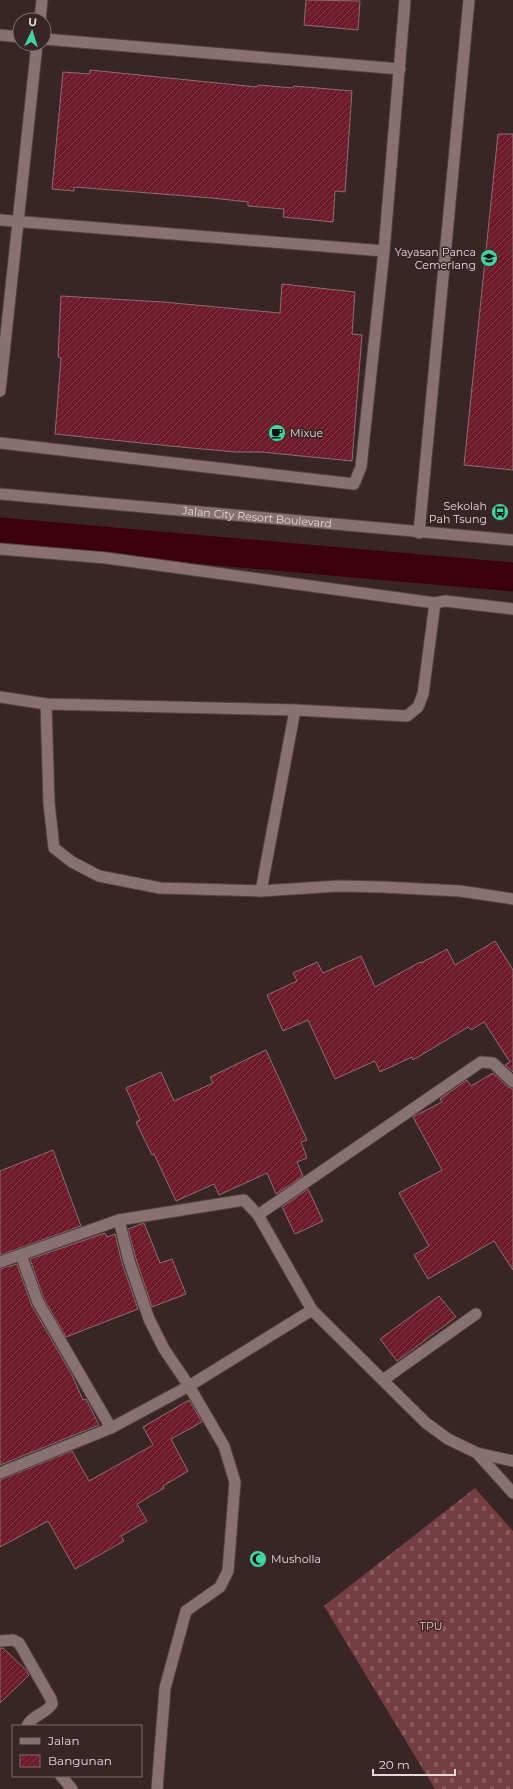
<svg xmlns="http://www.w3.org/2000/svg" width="513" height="1789" viewBox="0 0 513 1789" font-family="Montserrat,sans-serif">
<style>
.cemetery{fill:url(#cemetery-stones)}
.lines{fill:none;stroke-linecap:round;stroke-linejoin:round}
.canal{stroke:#3c000c;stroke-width:29}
.building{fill:url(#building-hatch);stroke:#887071}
.service-casing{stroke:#524243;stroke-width:13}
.minor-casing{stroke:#524243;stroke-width:13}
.service{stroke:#897172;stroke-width:11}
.minor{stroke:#897172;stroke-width:11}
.labels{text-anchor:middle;stroke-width:3;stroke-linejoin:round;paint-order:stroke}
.poi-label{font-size:11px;fill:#e5d7d8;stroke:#392526;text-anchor:end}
.street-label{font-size:11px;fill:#e5d7d8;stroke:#392526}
.park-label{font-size:11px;fill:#f6c2c5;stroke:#392526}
</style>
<defs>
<pattern id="cemetery-stones" width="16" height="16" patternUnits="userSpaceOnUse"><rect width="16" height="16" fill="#753e43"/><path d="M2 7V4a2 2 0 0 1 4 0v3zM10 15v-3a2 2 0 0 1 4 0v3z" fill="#88595d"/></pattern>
<pattern id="building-hatch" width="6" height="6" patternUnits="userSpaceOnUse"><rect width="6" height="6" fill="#6f1a2a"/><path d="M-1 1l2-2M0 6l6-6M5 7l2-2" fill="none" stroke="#833b48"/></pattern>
</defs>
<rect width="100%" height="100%" fill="#392526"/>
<polygon class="cemetery" points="475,1488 513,1531 513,1789 435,1789 324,1606"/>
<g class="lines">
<polyline class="canal" points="0,532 513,577"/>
</g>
<g class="building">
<polygon points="306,0 360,1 358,30 304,25"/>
<polygon points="90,70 257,87 258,85 293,88 294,86 352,91 345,192 335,191 333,222 283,217 284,209 248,206 248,202 212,198 74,187 74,191 52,189 63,72 90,74"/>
<polygon points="498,134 513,134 513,470 464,465"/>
<polygon points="282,284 355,292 352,334 362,335 352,461 261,452 235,452 170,446 55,434 61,358 58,357 61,296 163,302 280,313"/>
<polygon points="495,941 513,970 513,1072 505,1065 510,1062 484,1022 471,1030 468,1027 413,1060 412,1057 380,1072 375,1061 335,1079 308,1020 283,1031 267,995 297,981 293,973 317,962 323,973 361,956 375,987 420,962 421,963 447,949 455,965"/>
<polygon points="266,1050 307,1140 301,1142 307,1158 297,1162 303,1176 276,1194 267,1173 219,1195 214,1184 176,1201 154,1154 152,1155 136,1122 140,1120 126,1088 161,1072 174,1101 213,1083 210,1077"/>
<polygon points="493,1073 508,1087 513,1089 513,1270 494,1241 428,1279 414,1255 429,1246 399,1193 442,1170 413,1117 442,1102 440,1099 467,1080 471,1086"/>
<polygon points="53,1150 81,1226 0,1255 0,1171"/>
<polygon points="308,1189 323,1221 295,1234 282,1207"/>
<polygon points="144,1223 160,1263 172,1259 186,1294 152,1307 136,1259 128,1229"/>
<polygon points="105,1233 107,1237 115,1234 122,1263 138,1309 66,1337 44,1299 30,1259"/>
<polygon points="17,1264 32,1306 72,1375 83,1400 86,1399 99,1425 0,1465 0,1269"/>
<polygon points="439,1296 456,1317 397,1361 380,1339"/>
<polygon points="189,1400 202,1422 171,1439 188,1471 163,1486 164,1488 137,1504 147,1521 121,1536 124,1541 75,1569 48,1521 0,1547 0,1480 72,1451 89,1481 153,1445 143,1427"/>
<polygon points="0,1648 3,1648 26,1670 29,1675 0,1703"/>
</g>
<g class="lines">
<g class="service-casing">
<g id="service">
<polyline points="40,20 42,0"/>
<polyline points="0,35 20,37"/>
<polyline points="44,39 400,69"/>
<polyline points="0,220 384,251"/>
<polyline points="0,391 37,44"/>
<polyline points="0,443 354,484 361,467 384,251 405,0"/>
<polyline points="0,549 106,558 435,603 445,601 513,609"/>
<polyline points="0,697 46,704 295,710 407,716 418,707 423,694 435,603"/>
<polyline points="46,704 49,803 54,848 72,862 99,876 160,888 261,891 338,886 383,887 460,891 513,899"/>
<polyline points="261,891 295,710"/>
</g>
</g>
<g class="minor-casing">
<g id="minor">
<path id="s1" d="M0,494L513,540"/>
<polyline points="419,533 469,0"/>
<polyline points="258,1215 481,1062 493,1063 513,1082"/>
<polyline points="119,1220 129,1261 149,1319 164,1349 189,1386 224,1446 235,1482 228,1571 220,1587 186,1611 165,1688 157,1789"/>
<polyline points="21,1255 38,1302 111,1428"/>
<polyline points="0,1262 119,1220 244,1200 258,1215 312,1310 426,1423 448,1439 477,1453 513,1493"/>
<polyline points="383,1380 476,1314"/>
<polyline points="477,1453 513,1461"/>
<polyline points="0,1473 111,1428 189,1386 312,1310"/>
<path d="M0,1641L13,1640L19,1643L51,1699L52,1704C46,1714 32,1715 27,1726"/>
<polyline points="61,1776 72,1789"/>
</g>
</g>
<use href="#service" class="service"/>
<use href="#minor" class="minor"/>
</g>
<defs>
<g id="school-disc" transform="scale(0.9)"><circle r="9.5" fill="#42d4a0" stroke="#392526"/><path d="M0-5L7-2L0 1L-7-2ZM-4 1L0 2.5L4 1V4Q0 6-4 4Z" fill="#111"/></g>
<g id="cafe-disc" transform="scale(0.9)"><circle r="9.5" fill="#42d4a0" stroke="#392526"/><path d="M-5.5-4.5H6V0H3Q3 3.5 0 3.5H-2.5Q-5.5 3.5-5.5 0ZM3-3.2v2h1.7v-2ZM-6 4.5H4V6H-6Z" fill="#111"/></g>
<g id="bus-disc" transform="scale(0.9)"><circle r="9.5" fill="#42d4a0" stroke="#392526"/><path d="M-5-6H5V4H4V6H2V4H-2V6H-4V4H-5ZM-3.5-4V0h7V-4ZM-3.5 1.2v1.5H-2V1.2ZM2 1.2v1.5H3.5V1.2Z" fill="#111"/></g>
<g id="mosque-disc" transform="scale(0.9)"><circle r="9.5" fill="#42d4a0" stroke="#392526"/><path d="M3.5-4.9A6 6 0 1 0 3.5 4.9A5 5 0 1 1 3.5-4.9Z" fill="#111"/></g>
</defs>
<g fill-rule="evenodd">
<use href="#school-disc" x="489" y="258"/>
<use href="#cafe-disc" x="277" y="433"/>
<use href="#bus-disc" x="500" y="512"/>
<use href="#mosque-disc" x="258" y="1559"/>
</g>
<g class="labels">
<g class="poi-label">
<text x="476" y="256">Yayasan Panca<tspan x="476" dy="13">Cemerlang</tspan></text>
<text x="290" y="437" text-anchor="start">Mixue</text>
<text x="487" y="510">Sekolah<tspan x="487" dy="13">Pah Tsung</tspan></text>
<text x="271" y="1563" text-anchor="start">Musholla</text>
</g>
<g class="street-label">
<text dy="4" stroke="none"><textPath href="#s1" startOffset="258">Jalan City Resort Boulevard</textPath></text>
</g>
<g class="park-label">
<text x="431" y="1630">TPU</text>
</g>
</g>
<rect x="12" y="1725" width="130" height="52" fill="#392526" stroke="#7e6c6d"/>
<rect x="20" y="1738" width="20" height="6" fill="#897172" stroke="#7e6c6d"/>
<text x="48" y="1745" font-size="12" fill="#e5d7d8">Jalan</text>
<rect x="20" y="1755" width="20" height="12" fill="url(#building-hatch)" stroke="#7e6c6d"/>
<text x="48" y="1765" font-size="12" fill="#e5d7d8">Bangunan</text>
<g transform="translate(32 32) rotate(4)"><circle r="19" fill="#392526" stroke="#7e6c6d"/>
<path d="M0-3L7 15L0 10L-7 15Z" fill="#42d4a0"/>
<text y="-6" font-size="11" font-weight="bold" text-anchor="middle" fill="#e5d7d8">U</text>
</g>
<path d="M373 1769v6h82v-6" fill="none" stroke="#e5d7d8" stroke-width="2"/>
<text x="379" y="1769" font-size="12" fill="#e5d7d8" stroke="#392526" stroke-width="3" paint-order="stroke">20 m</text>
</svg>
